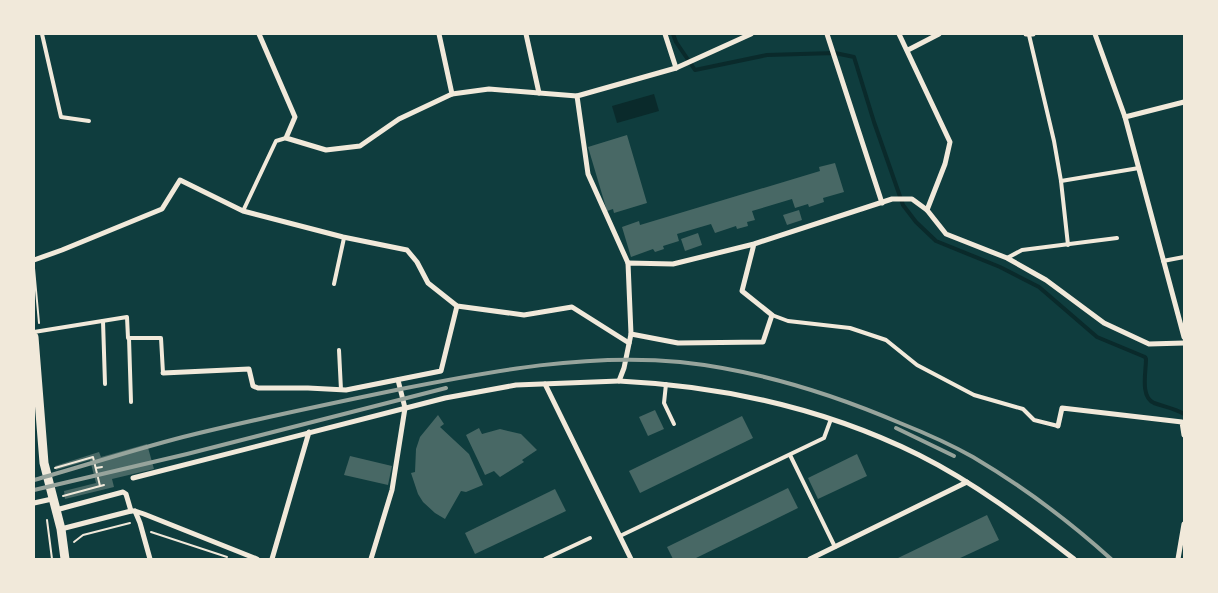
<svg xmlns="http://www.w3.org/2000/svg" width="1218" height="593" viewBox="0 0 1218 593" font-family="Mulish,sans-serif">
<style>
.water{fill:#0a2a2b}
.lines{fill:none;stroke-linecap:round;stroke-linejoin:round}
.stream{stroke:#0a2a2b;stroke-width:4}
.building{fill:#486865}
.path{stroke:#f1e9da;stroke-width:2}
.service{stroke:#f1e9da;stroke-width:4}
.minor{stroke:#f1e9da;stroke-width:5}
.tertiary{stroke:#f1e9da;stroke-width:9}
.rail{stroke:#97a49c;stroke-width:4}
</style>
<rect width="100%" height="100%" fill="#0f3d3e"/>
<polygon class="water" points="654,94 659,111 617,123 612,106"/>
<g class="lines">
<path class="stream" d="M673,34L676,42L695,70L767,55L835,53L854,57L874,122L903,205L916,222L936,241L1000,267L1039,287L1097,337L1145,357L1146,359C1146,372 1140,397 1154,403C1165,407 1174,408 1184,414"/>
</g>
<g class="building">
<polygon points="627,135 647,203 614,213 613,209 607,211 588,147"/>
<polygon points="835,163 844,192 823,198 824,202 809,207 808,204 795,208 792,199 752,211 755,220 747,222 748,226 737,229 736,226 715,233 711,224 677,234 679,241 663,246 664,249 655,252 653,249 631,257 622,227 639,221 640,225 820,171 819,167"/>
<polygon points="799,210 802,220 787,225 783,215"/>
<polygon points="698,233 702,245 685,251 681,239"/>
<polygon points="655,410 664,429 648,436 639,417"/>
<polygon points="438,415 444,424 440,427 469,454 483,485 466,492 461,491 445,519 435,513 423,502 418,494 411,473 415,472 416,449 420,437"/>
<polygon points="742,416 753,438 640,493 629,471"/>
<polygon points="479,428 482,434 500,429 521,434 537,450 522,460 524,462 500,477 494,471 485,475 466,435"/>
<polygon points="147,444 154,469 112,479 114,487 65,499 64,491 96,483 90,460 56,470 55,466 99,452 101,457"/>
<polygon points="857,454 867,476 818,499 808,478"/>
<polygon points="350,456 392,466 388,485 344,475"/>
<polygon points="788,488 798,508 694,559 673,559 667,547"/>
<polygon points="555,489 566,511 475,554 465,533"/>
<polygon points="987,515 999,540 958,559 896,559"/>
</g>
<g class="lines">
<g class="path">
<polyline points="34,268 39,323"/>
<polyline points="55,468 93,457 100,486"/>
<polyline points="96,468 102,467"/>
<polyline points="63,496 104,485"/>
<polyline points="47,520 52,559"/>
<polyline points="151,532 227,557"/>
<polyline points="74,542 83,535 130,523"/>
</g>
<g class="service">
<polyline points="42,34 61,117 89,121"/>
<polyline points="1029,35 1054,141 1061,181 1068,245"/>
<polyline points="1061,181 1139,168"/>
<polyline points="243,211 276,141 286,138"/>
<polyline points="1007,258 1022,250 1117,238"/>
<polyline points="1163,261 1184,257"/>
<polyline points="334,284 344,238"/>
<polyline points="772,315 788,321 850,328 886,340 917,365 974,395 1023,409 1034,420 1058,426"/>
<polyline points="103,321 105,384"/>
<polyline points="34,332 127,317 128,338 161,338 163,373"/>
<polyline points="129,338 131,402"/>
<polyline points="339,350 341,390"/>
<polyline points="666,384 664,403 674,424"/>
<polyline points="790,455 835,547"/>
<polyline points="620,536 824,438 831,419"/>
<polyline points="545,559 590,538"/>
</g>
<g class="minor">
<polyline points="259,34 295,117 286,138 326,150 360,146 399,119 452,94 489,89 577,96"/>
<polyline points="439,34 452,94"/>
<polyline points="526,34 539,93"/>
<polyline points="665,34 676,68"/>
<polyline points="827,34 882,203"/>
<polyline points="899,34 950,142 945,164 927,210 946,234 1007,258 1046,280 1104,323 1149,344 1184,343"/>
<polyline points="1026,34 1033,34"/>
<polyline points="1095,34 1125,117 1184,337"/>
<polyline points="908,50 939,34"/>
<polyline points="1125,117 1184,102"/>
<polyline points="754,244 742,291 772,315 763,342 678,343 631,334 628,263 673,264 754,244 892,199 912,199 927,210"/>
<polyline points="34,260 62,250 162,209 180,180 243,211 343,237 407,250 417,262 428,283 457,306 524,315 572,307 629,343"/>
<polyline points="628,263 588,174 577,96 676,68 751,34"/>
<path d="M631,334L624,368L619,381C722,386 826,409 919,455C975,483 1025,521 1074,559"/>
<polyline points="163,373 249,369 253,386 258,388 308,388 346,390 441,371 457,306"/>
<polyline points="545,384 631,559"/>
<polyline points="1058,426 1062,408 1182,422 1184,435"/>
<polyline points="133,478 445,398 516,385 619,381"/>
<polyline points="34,503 52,499"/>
<polyline points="56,510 123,492 126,494 131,511 61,529"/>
<polyline points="131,511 135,511 144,514 257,559"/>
<polyline points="135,511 140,523 150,559"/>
<polyline points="272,559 309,432"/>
<polyline points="371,559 392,490 405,408 398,380"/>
<polyline points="810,559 967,482"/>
<polyline points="1178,559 1184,524"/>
</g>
<polyline class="tertiary" points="34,337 44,463 61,529 65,559"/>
<g class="rail">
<polyline points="896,428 954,456"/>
<path d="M34,480C83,466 133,450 183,437C255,419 328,404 401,389C492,371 587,353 680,362C756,370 830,393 900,423C925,433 950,444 973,457C1022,486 1069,521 1111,559"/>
<polyline points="34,490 187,454 446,388"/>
</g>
</g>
<rect width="1218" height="593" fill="none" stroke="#f1e9da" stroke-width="70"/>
</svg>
